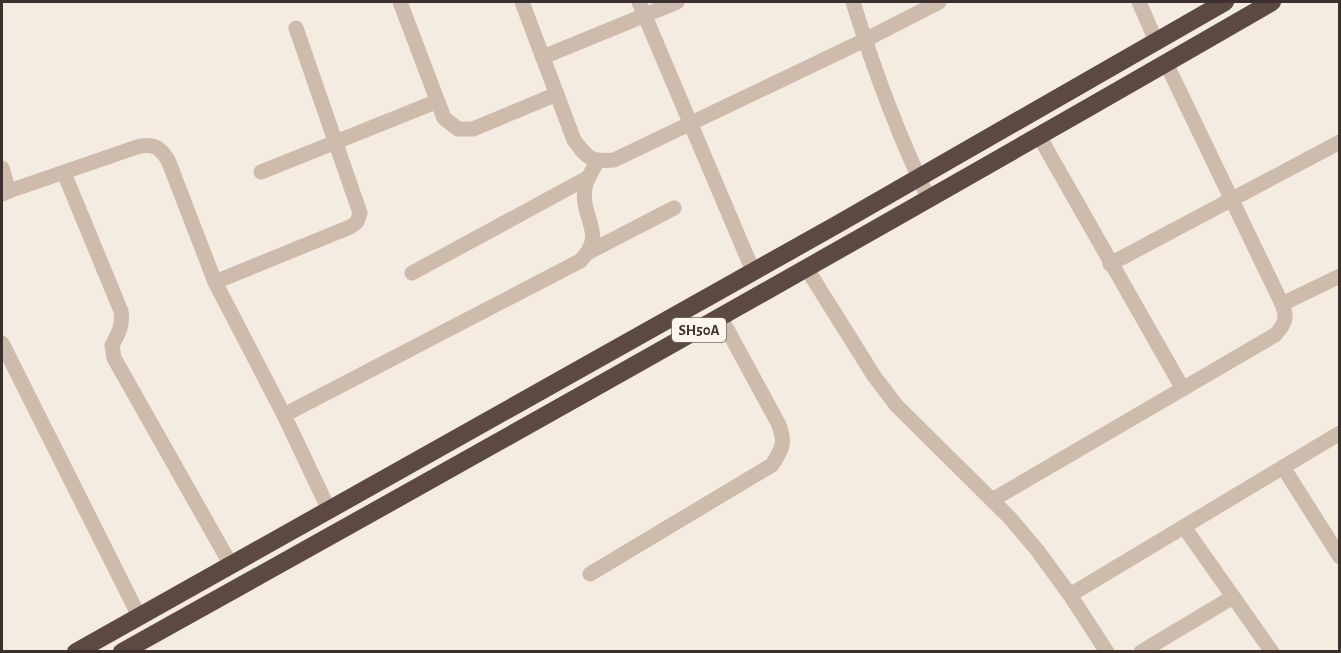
<svg xmlns="http://www.w3.org/2000/svg" width="1341" height="653" viewBox="0 0 1341 653" font-family="'Alegreya Sans',sans-serif">
<style>
.lines{fill:none;stroke-linecap:round;stroke-linejoin:round}
.street{stroke:#cdbbac;stroke-width:15}
.highway{stroke:#5c4a42;stroke-width:18}
.labels{text-anchor:middle;stroke-width:6;stroke-linejoin:round;paint-order:stroke}
.shield{fill:#fbf5ee;stroke:#756b66;stroke-width:1.5}
.shield-label{font-size:15px;font-weight:bold;fill:#3b302b}
</style>
<rect width="100%" height="100%" fill="#f4ebe1"/>
<g class="lines">
<g class="street">
<polyline points="400,2 444,118 458,129 473,129 557,94"/>
<path d="M522,2L574,140C588,159 591,162 614,160L865,40L939,2"/>
<polyline points="639,2 753,271"/>
<path d="M853,2C873,67 899,137 929,199"/>
<polyline points="1139,2 1156,41"/>
<polyline points="543,57 677,2"/>
<polyline points="1039,136 1183,389"/>
<polyline points="2,168 9,191 2,194"/>
<polyline points="261,172 438,101"/>
<path d="M64,173L121,311C123,325 119,333 112,345L114,358L231,565"/>
<path d="M9,191L137,147C152,143 159,146 168,160L215,282L284,415L329,510"/>
<polyline points="589,252 674,208"/>
<polyline points="1110,264 1340,142"/>
<polyline points="807,269 874,376 896,405 1010,518 1037,550 1070,595 1107,652"/>
<polyline points="412,273 589,177"/>
<polyline points="215,282 350,227 357,222 360,213 296,28"/>
<polyline points="1282,304 1340,276"/>
<polyline points="2,343 139,616"/>
<path d="M284,415L580,261C608,234 580,219 585,188C586,179 593,170 597,162"/>
<polyline points="1283,467 1340,557"/>
<path d="M992,500L1275,335C1285,324 1288,318 1282,304L1166,63"/>
<polyline points="1184,527 1272,652"/>
<path d="M590,574L772,465C783,448 786,442 778,423L721,318"/>
<polyline points="1070,595 1340,433"/>
<polyline points="1141,652 1233,597"/>
</g>
<g class="highway">
<polyline points="76,652 838,224 1225,2"/>
<path d="M122,652C507,438 891,222 1272,2"/>
</g>
</g>
<g class="labels">
<rect class="shield" x="672" y="318" width="54" height="24" rx="4.5"/>
<g class="shield-label">
<text x="699" y="335">SH50A</text>
</g>
</g>
<rect width="1341" height="653" fill="none" stroke="#3b302b" stroke-width="6"/>
</svg>
